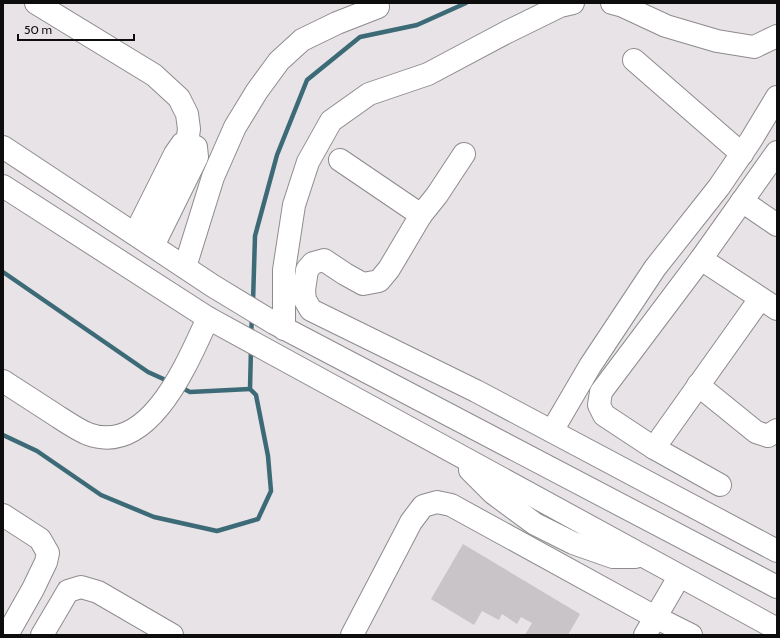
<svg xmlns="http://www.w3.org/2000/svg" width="780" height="638" viewBox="0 0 780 638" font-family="Cabin,sans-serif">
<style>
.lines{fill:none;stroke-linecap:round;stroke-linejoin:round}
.stream{stroke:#3c6a77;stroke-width:4.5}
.building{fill:#c8c4c8}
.minor-casing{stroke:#8e8b8e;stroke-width:24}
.minor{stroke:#fff;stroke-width:22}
</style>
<rect width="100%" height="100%" fill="#e7e3e7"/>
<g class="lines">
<g class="stream">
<polyline points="3,272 148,372 170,382"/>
<polyline points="253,302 255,236 277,155 307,80 360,37 417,25 466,3"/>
<polyline points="251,334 252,318"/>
<polyline points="180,387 190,392 250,389"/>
<polyline points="3,435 37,451 101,495 154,517 217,531 258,519 271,491 268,456 256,395 250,389 251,348"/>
</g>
</g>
<polygon class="building" points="463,544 580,614 568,635 525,635 532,623 521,617 517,624 502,614 499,620 482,611 474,625 431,599"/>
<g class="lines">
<g class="minor-casing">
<g id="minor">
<polyline points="36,3 154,75 179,98 187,114 189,129 187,143"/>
<polyline points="612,3 623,6 666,26 717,41 754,47 777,36"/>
<polyline points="634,60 742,154"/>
<polyline points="3,147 213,286 274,323 777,587"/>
<polyline points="464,154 437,195 421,215 389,269 379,281 363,284 345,274 324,260 313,263 307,270 304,290 305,300 311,310 476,391 777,551"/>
<polyline points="340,160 421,215"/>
<polyline points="3,186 208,318 777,629"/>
<polyline points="742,201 777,225"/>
<polyline points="135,234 175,154 182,144 189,143 196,147 197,157 153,246"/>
<polyline points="701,259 777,309"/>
<polyline points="185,267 213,177 235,127 257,91 279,61 302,40 337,23 378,7"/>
<polyline points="284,329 284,270 294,205 308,162 331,121 369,94 428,74 507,32 560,6 573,3"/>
<path d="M3,381C20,392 37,403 54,414C65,421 76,429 88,434C150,457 188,361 208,318"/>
<polyline points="698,385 756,432 768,436 777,430"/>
<polyline points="552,431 590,366 655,268 719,187 751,140 777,97"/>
<polyline points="654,448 760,299"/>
<polyline points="470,470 493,493 535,524 573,543 613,557 635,557"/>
<polyline points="720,485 654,448 604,415 599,405 601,392 701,259 777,152"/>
<polyline points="3,515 40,539 48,553 46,562 33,589 7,635"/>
<polyline points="42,635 68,591 81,587 98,592 172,635"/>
<polyline points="352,635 411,522 423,506 437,502 451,505 655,617 691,635"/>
<polyline points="645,635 679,577"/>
</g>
</g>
<use href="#minor" class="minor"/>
</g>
<rect width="780" height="638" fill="none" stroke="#0e0d0e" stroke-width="8"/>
<path d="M18 34v6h116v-6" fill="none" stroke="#0e0d0e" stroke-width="2"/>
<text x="24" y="34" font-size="12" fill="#0e0d0e" stroke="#e7e3e7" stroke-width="3" paint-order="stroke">50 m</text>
</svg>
